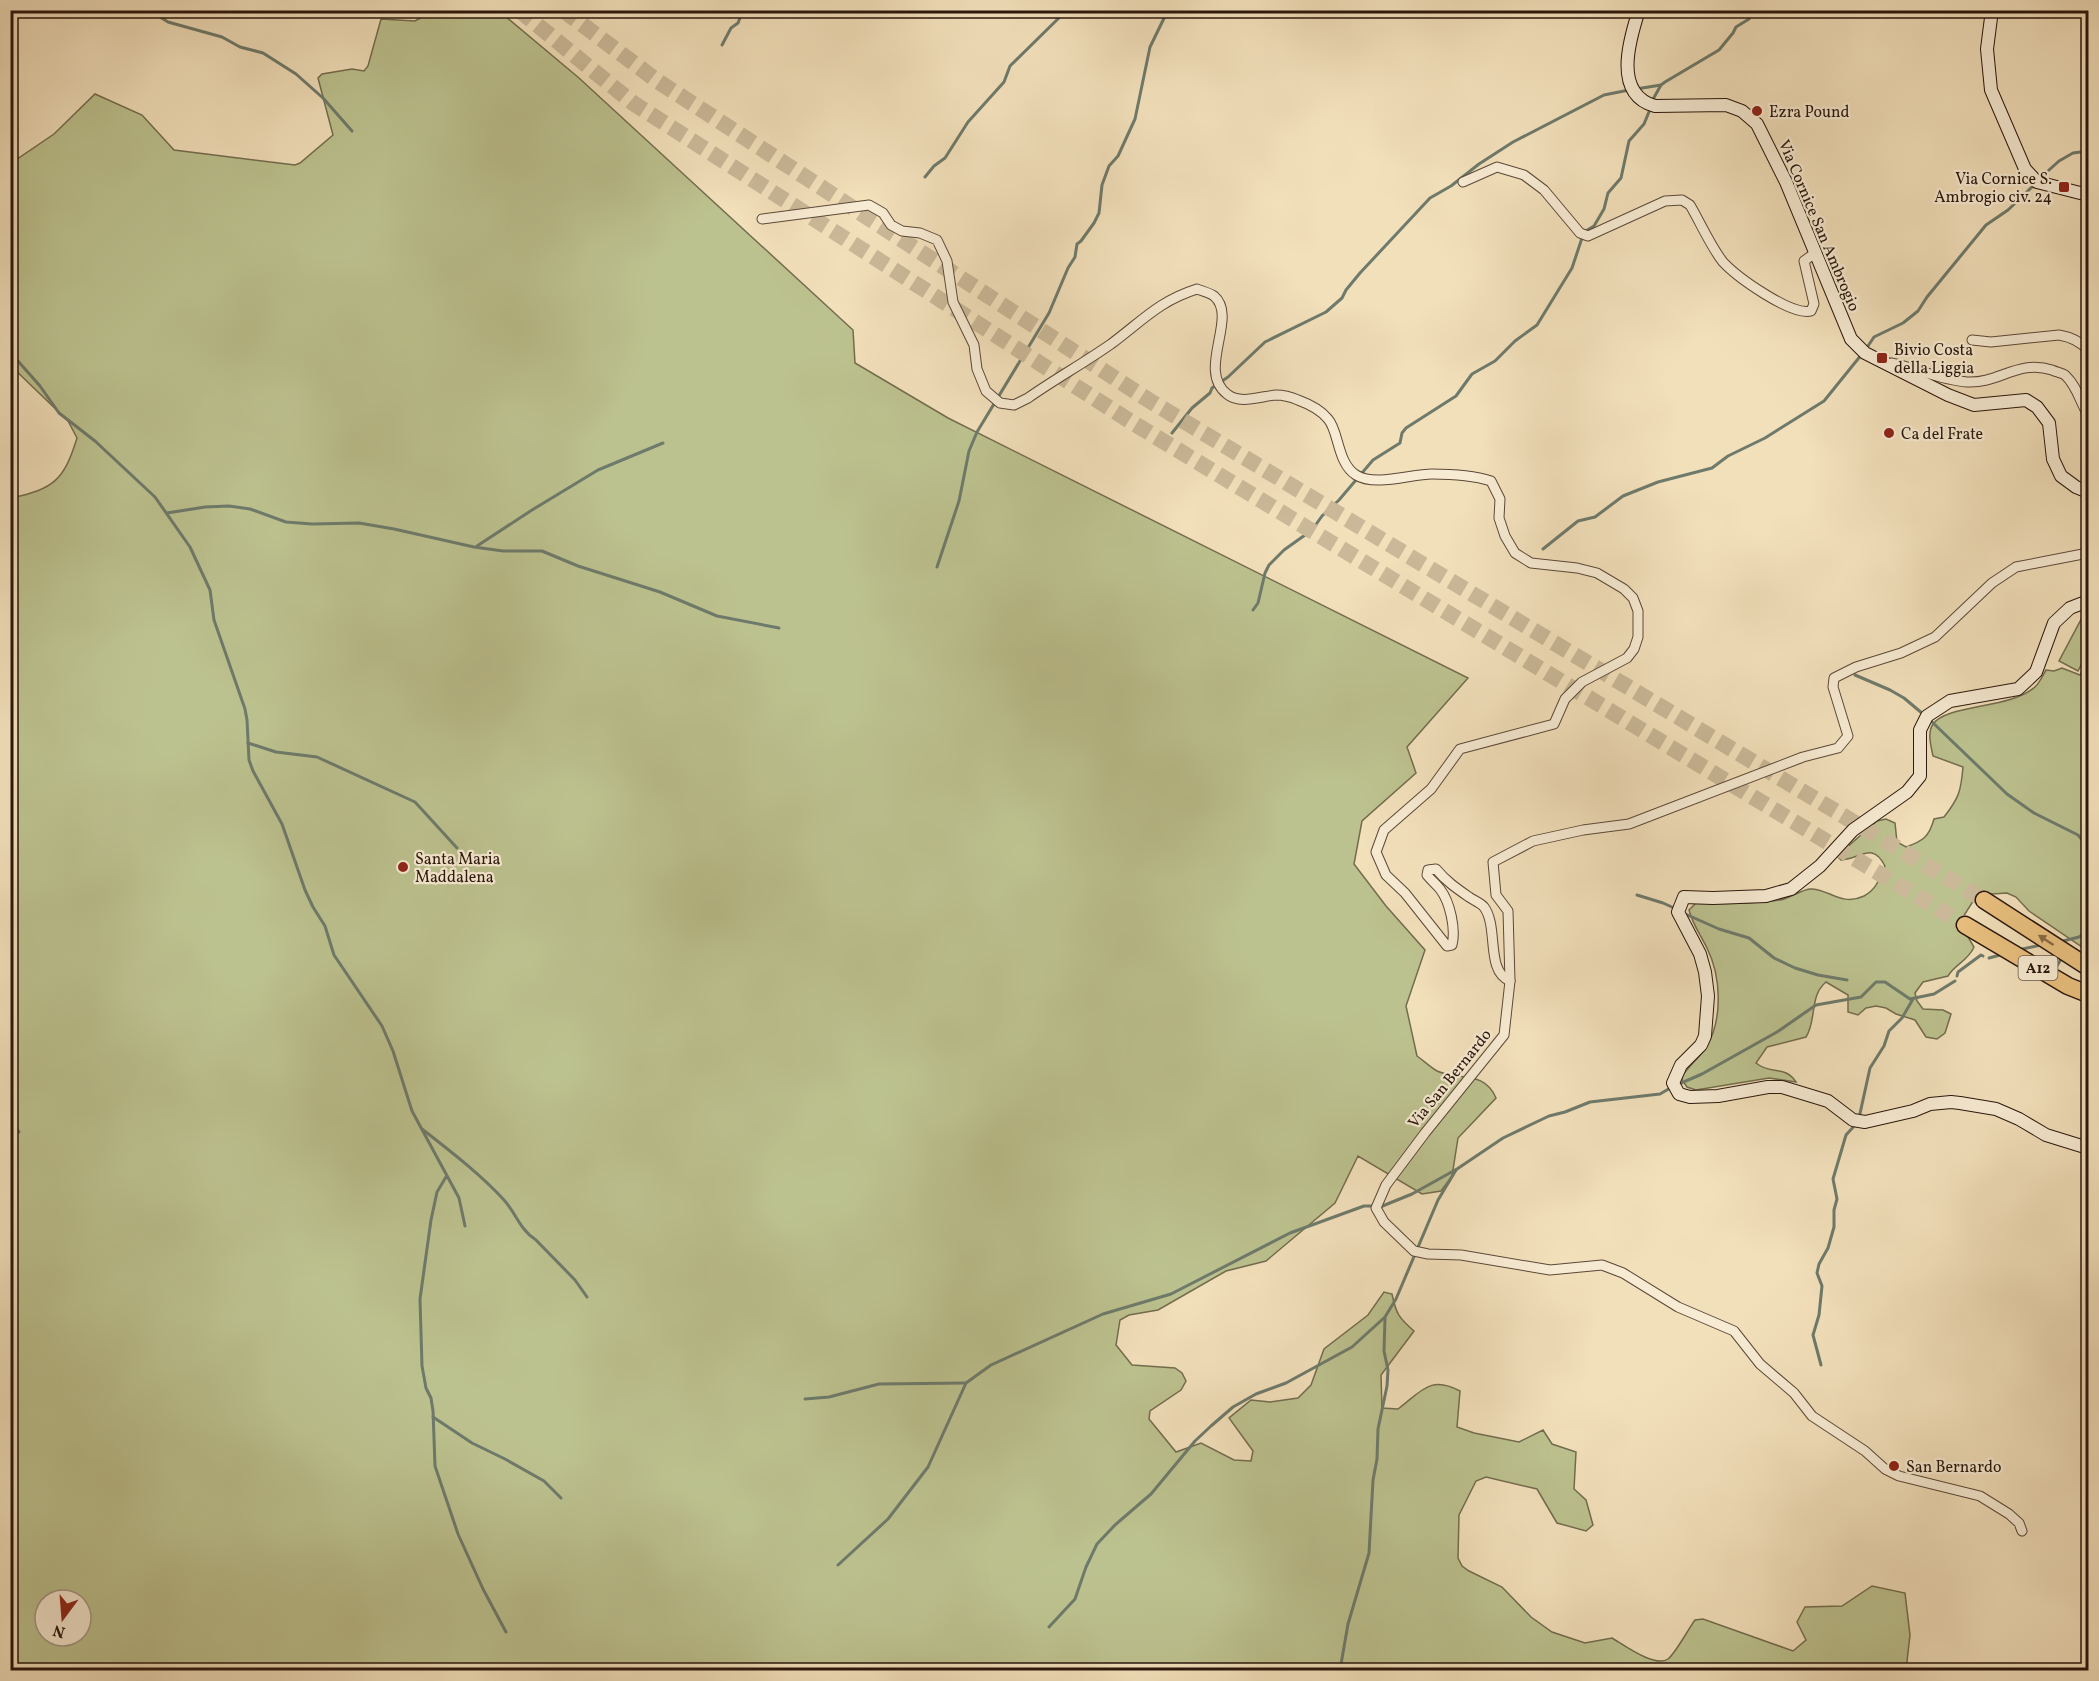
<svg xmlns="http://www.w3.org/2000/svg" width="2099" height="1681" viewBox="0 0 2099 1681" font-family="Vollkorn,serif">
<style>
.green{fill:#bcc28f;stroke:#736c4e;stroke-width:1.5;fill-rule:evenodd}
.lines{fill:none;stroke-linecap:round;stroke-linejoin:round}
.stream{stroke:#6e7a6b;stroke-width:3}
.highway-tunnel{stroke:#cab898;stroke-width:16;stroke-dasharray:16 8;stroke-linecap:butt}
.street-casing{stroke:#5c4838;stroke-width:11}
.secondary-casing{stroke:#2a160c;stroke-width:14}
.highway-casing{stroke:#2a160c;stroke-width:19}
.street{stroke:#f7ebd3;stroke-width:9}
.secondary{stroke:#f7ebd3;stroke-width:12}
.highway{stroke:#e9c07e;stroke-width:16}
.oneway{fill:#8a6b45}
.poi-dot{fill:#8f2418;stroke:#f7ebd3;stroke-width:2}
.labels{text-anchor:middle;stroke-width:4.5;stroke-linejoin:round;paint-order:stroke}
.shield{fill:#f7ebd3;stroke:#685648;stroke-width:1.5}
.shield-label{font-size:15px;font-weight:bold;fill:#2a160c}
.poi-label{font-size:16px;fill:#2a160c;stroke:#f7ebd3;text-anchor:start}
.street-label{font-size:16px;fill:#2a160c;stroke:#f7ebd3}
</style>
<rect width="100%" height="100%" fill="#f2e0bb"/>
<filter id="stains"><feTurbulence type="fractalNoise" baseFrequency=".00333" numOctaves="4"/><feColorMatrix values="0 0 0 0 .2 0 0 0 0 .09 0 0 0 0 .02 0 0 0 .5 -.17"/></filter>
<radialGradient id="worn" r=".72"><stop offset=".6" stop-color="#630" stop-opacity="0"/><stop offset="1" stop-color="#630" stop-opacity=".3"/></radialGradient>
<g class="green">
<path d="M433,11H499L579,78L853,330L855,363L948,418L1468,678L1407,747L1416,773L1362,821L1354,864L1386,906L1425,950L1406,1006L1417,1056C1424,1061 1430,1067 1437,1071C1459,1081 1484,1070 1496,1098L1458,1138L1452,1176L1441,1191L1422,1194L1358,1156L1335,1203L1266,1261L1226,1271L1158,1310L1129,1315L1120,1320L1116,1345L1132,1365L1175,1368L1182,1373L1186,1381L1181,1390L1150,1411L1149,1419L1176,1452L1201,1443L1234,1460L1251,1461L1253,1451L1229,1418L1251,1400L1270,1402L1298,1398L1311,1385L1324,1349L1368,1315L1384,1292L1392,1294C1396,1314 1399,1318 1414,1331L1381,1375L1382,1408L1398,1409C1422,1391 1430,1375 1460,1391L1457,1427L1474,1433L1519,1442L1543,1430L1552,1444L1576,1452L1574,1489L1586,1500L1593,1525L1586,1531L1557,1523L1537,1489L1486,1477L1476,1481L1459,1515L1458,1558L1462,1566L1469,1571L1502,1587L1531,1617L1552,1632L1585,1643L1612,1638C1624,1645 1655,1668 1668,1659C1675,1654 1689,1628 1695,1620L1703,1619L1793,1651L1806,1640L1797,1622L1805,1607L1842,1606L1872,1586L1905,1593L1910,1635L1906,1670H11V498C54,489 64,480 77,438L68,421L11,366L10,164L54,134L95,94L142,115L174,150L295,165L300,163L333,135L318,78L322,74L352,69L364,71L368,66L381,19L415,21ZM45,1600H81V1636H45Z"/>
<polygon points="2084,614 2088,617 2088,652 2078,671 2059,661"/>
<path d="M2088,661V951L2029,911L2016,897L2007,893L1977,895L1963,917L1962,927L1974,947C1968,961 1955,964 1948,976L1923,982L1915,993L1917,1001L1923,1009L1943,1010L1951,1014L1945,1033L1937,1039L1926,1037L1915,1020L1896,1014L1886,1008L1876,1006L1866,1008L1858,1015L1848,1012V995L1826,982C1809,996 1817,1020 1806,1037L1767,1047L1756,1063C1770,1075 1785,1065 1796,1082L1769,1078L1696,1090L1687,1087L1682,1080L1683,1075C1690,1065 1700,1057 1707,1046C1723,1018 1721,976 1707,948C1700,934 1693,925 1689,910L1696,903C1724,904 1752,904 1780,900C1790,898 1801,890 1810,889C1828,888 1841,907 1864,896C1877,889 1879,879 1885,866C1872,841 1861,859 1841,860L1837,856L1877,821L1886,819L1895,823L1897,842L1906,847C1923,841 1929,837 1934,819L1944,817C1959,798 1961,791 1963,767L1933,756C1931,746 1927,733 1933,724C1947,704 2013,709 2036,686C2040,682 2043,675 2046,670L2054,671L2062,668L2080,675Z"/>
</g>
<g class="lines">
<g class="stream">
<polyline points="149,10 168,22 222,37 240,47 263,53 296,74 323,98 352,131"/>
<polyline points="10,23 23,10"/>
<polyline points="722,45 731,28 738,23 743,10"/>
<polyline points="1636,89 1661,85"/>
<polyline points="1652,101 1661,85 1665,82 1719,50 1733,33 1736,27 1749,19 1753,10"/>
<polyline points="925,177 934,166 945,158 968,122 1004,82 1010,66 1067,10"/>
<polyline points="2039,179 2059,161 2073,153 2088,151"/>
<polyline points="1866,349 1874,337 1903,323 1918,311 1927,297 1986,225 2008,210 2035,184"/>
<polyline points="10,352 40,386 59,413 95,441 155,497 190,547 210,590 214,620 245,709 247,720 249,760 253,771 282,824 305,890 313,907 325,926 334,955 382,1026 393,1051 412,1111 459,1198 465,1226"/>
<polyline points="1172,433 1192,408 1210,393 1212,388 1228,377 1265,342 1326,312 1342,298 1346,290 1360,273 1430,198 1451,186 1479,164 1513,142 1604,95 1629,90"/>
<polyline points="167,513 205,507 229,506 250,509 286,522 312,524 359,523 394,529 474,547 503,551 542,551 578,566 660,592 717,616 779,628"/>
<polyline points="477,546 532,510 598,470 663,443"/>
<polyline points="1543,549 1578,521 1595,517 1623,496 1658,482 1712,468 1728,456 1765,438 1824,401 1862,354"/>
<polyline points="937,567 959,501 969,451 977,432 1049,313 1068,268 1075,257 1077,244 1081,241 1094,223 1099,213 1102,185 1109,166 1118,156 1135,119 1150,47 1168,10"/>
<polyline points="1253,610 1258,603 1265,573 1269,565 1284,550 1312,530 1322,516 1339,500 1373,460 1400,443 1402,433 1406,428 1456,396 1472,374 1495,361 1515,341 1537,325 1572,268 1584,232 1594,226 1604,209 1608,193 1621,178 1629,141 1644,124 1651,107"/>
<polyline points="1855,675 1890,690 1904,698 1923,714"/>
<polyline points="1930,720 2007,794 2034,813 2078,835 2088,847"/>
<polyline points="248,743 276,752 317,757 415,802 457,848"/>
<polyline points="1637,895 1663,903 1674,908"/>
<polyline points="1683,913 1719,929 1749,938 1774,958 1795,968 1818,975 1847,980"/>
<polyline points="2059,942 2079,937 2088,931"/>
<polyline points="2018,950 2041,945"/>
<polyline points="1989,958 2004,954"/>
<polyline points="2055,969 2063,956"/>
<polyline points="1957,976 1958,972 1981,955 1983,956"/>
<polyline points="1679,1084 1702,1074 1777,1032 1816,1005 1861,997 1876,982 1885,982 1910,999 1934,994 1955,981"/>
<polyline points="1859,1118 1870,1068 1884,1046 1889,1031 1902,1018 1913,999"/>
<polyline points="10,1120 19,1132"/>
<path d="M422,1129C450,1151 479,1173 504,1200C516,1213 520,1230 536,1240L575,1280L587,1297"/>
<polyline points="446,1177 437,1192 431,1220 420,1299 422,1366 426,1388 431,1398 433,1411 435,1466 458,1534 483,1589 506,1632"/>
<polyline points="1380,1207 1412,1194 1457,1169 1503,1138 1549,1116 1565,1112 1590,1102 1660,1094 1672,1087"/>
<polyline points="1821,1365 1813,1335 1819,1315 1822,1286 1817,1273 1819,1264 1828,1248 1834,1227 1834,1210 1837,1199 1833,1179 1846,1135 1856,1124"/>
<polyline points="805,1399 829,1397 879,1384 966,1383"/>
<polyline points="433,1417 472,1443 505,1459 544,1481 561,1498"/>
<polyline points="838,1565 888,1519 928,1467 966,1383 991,1365 1103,1314 1171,1294 1290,1233 1364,1206 1374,1206"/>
<polyline points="1049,1627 1075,1599 1086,1567 1097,1544 1115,1525 1151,1494 1195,1441 1211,1426 1233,1407 1256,1394 1286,1383 1352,1347 1385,1317 1396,1299 1438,1200 1456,1170"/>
<polyline points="1340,1670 1348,1624 1369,1553 1373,1480 1377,1459 1378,1429 1387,1386 1388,1370 1384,1351 1385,1318"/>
</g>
<g class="highway-tunnel">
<polyline points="519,10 633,103 1133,423 1965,925"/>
<polyline points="563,10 656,80 1150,401 1984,900"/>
</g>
<g class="street-casing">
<g id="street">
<path d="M1463,182L1497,167L1524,175L1544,190L1580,233L1588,236L1665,201L1682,200L1690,205C1700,222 1711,247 1723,262C1737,277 1791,316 1811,311L1814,304L1804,261L1815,253"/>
<path d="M762,219L869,205L883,213L891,225L902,231L920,233L937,240L947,261L953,302L974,345L977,369L986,391L1000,403L1014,405L1028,398C1055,379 1084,363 1111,344C1142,321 1159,301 1197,289C1202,291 1210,293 1214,296C1239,317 1196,370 1227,394C1240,405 1261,396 1276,395C1283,395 1291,397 1298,400C1309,404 1320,409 1328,419C1339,431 1337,463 1356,475C1375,487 1411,474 1432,474C1452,474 1472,475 1491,481L1500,499L1499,518L1505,536L1515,553L1531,563L1577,568L1597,573L1624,589L1633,598L1638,611V637L1634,649L1627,658L1582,682L1565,699L1554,724L1460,749L1431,789L1384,830L1376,852L1386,875L1405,893L1447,946L1452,945C1456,929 1450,902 1440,889C1436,884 1431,880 1427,875L1428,870L1436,869C1446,881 1456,888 1469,897C1473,900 1481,903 1484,907C1499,927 1485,971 1510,981"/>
<path d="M1972,340L1991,342L2059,335C2071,337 2080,341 2088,350"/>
<path d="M1891,363C1917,368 1940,380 1967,382C1999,384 2018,359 2052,370C2056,372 2062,373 2065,375C2077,386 2080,402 2088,415"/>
<polyline points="2022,1531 2019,1523 2009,1514 1980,1496 1899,1476 1885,1469 1865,1451 1812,1416 1794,1393 1760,1364 1734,1331 1678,1307 1623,1273 1602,1265 1550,1270 1461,1255 1428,1254 1414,1251 1384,1222 1376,1208 1386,1185 1425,1133 1504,1035 1510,981 1508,911 1496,895 1493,862 1533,841 1583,830 1629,824 1803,757 1838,748 1848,736 1833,687 1834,678 1856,667 1901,653 1935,637 1992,583 2016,567 2088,553"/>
</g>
</g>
<g class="secondary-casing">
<g id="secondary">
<path d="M1639,10C1629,41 1613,94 1655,106L1726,105L1742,111L1757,124L1786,182L1851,339L1865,353L1948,395L1974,405L2026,400L2037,407L2049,423L2053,459L2061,476L2076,487L2088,492"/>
<polyline points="1992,10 1987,49 1991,90 2025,169 2037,182 2088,195"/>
<polyline points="2088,601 2070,608 2054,623 2036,672 2018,689 1950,701 1927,716 1920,730 1920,776 1907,792 1853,830 1820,866 1791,889 1766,896 1713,898 1684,897 1678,912 1700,954 1705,972 1708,996 1705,1036 1701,1045 1681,1065 1673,1083 1679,1094 1690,1097 1718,1096 1768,1087 1782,1087 1828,1101 1853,1120 1865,1122 1913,1111 1930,1104 1951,1102 1960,1103 1996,1109 2019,1119 2046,1135 2088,1148"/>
</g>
</g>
<g class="highway-casing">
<g id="highway">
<polyline points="1984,900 2088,967"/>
<polyline points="1965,925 2068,986 2088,994"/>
</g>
</g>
<use href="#street" class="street"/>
<use href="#secondary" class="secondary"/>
<use href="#highway" class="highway"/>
</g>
<defs><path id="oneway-solid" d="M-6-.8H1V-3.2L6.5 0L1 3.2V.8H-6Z" transform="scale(1.5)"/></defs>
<use class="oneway" href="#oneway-solid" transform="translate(2046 940) rotate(-147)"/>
<g class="poi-dot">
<circle cx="1757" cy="111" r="6"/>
<rect x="2058" y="181" width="12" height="12" rx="3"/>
<rect x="1876" y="352" width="12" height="12" rx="3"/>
<circle cx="1889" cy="433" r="6"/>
<circle cx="403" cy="867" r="6"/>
<circle cx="1894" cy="1466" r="6"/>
</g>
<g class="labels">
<rect class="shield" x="2018.5" y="956" width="39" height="24" rx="4.5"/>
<g class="shield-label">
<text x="2038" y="973">A12</text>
</g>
<g class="poi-label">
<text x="1769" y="117">Ezra Pound</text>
<text x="2052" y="184" text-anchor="end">Via Cornice S.<tspan x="2052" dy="18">Ambrogio civ. 24</tspan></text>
<text x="1894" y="355">Bivio Costa<tspan x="1894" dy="18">della Liggia</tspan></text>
<text x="1901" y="439">Ca del Frate</text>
<text x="415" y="864">Santa Maria<tspan x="415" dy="18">Maddalena</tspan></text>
<text x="1906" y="1472">San Bernardo</text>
</g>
<g class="street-label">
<text transform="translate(1820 225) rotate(67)" y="6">Via Cornice San Ambrogio</text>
<text transform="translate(1449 1078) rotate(-51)" y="6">Via San Bernardo</text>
</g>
</g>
<rect width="2099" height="1681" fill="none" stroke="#f2e0bb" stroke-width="36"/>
<rect x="12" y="12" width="2075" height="1657" fill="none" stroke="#2a160c" stroke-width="3"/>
<rect x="18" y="18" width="2063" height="1645" fill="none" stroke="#2a160c" stroke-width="1.5"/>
<g transform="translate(63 1618) rotate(196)"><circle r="28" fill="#f7ebd3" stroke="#a59683" stroke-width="1.5"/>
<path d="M0-4.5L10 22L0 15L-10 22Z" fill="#8f2418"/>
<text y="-9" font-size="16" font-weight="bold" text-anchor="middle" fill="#2a160c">N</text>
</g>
<rect width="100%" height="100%" filter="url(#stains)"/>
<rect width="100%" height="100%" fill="url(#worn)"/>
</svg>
